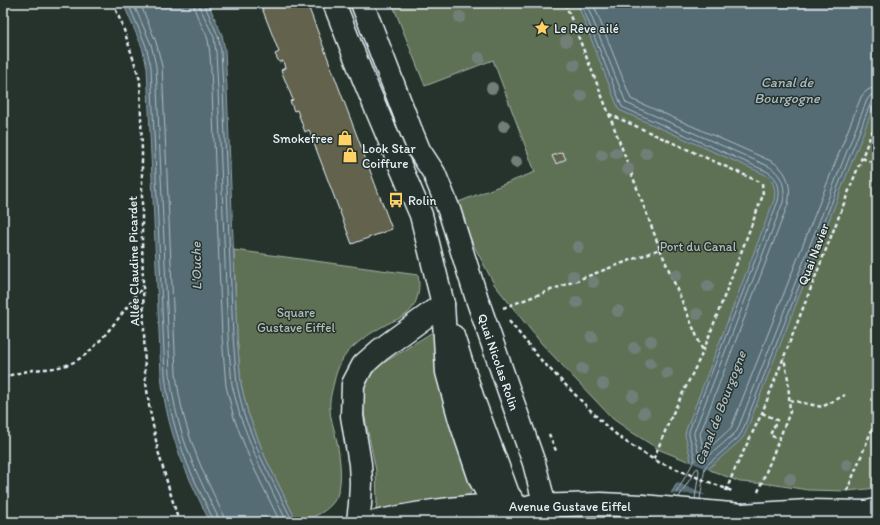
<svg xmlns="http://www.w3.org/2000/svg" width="880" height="525" viewBox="0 0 880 525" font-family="Itim,sans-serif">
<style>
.green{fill:#5e7154;stroke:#a3b1a6}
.water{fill:#566c74;stroke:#90a1a9}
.pier{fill:#26332d}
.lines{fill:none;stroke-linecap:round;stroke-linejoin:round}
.shore{stroke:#aebcc3;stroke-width:1}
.building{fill:#62624d;stroke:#e8f1f8}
.street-casing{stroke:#e8f1f8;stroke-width:25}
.secondary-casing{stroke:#e8f1f8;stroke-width:25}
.path{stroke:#e8f1f8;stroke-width:2.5;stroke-dasharray:4 3;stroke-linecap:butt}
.street{stroke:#26332d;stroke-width:22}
.secondary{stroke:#26332d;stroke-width:22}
.secondary-bridge-casing{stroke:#e8f1f8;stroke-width:25;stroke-linecap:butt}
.path-bridge{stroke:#e8f1f8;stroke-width:2.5;stroke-dasharray:4 3;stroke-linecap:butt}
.secondary-bridge{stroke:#26332d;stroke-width:22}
.tree{fill:#727f78}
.labels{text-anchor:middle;stroke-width:3;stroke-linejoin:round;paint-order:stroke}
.poi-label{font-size:13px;fill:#e8f1f8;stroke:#26332d;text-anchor:start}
.park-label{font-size:13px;fill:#b1beb6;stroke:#26332d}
.street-label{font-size:13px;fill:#e8f1f8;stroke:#26332d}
.water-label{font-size:14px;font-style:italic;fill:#aebcc3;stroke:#26332d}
</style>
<rect width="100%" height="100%" fill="#26332d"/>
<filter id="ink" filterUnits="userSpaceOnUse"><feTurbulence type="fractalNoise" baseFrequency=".025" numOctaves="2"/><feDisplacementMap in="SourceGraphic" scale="8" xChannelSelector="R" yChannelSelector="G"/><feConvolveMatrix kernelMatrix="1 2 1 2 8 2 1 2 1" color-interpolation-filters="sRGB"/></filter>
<g filter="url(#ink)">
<g class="green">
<polygon points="392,3 877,3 877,488 848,491 808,490 770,484 740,482 660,450 633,433 613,419 542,344 517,313 494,284 472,242 456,203 535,172 493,60 425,86"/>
<path d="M234,250L418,275C421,290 417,308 404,316C399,319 393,321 387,324C376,330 364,337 354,346C343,355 337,368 334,382C332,391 329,400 330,409C330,417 333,425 335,433C339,450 344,480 337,496C333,505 325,511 317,515C311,518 304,522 297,522L265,457L248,413L241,384L237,337Z"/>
<polygon points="431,333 436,337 474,487 470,494 463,499 381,511 376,508 377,502 376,471 363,408 362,396 369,378 377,367"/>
</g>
<g class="water">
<path d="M123,3H208L222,35L225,50L227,89L237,337L241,384L248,413L265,457L297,522H210C201,504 192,485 184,466C172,437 164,406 161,375L147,67L142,47Z"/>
<path d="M577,3H877V98L745,434L741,440L710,467L709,469L701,522H654L691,460L685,435L686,430L774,200C776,189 774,180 764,174L619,110Z"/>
</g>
<polygon class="pier" points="688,461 710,470 703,522 652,522 669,493 706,495 676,482"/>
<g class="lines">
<g class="shore">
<path d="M128,3L146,46L151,67L165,374C168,405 176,434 187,463C195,482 204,500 213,519V522"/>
<path d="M133,3L151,44L156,66L170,374C173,405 181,435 193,464C201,482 209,499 218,517V522"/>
<path d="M140,3L156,42L162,66L176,373C179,403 187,431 198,459C205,478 215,496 223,515L224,522"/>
<path d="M194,3C194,16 205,28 208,40C211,56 211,74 212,90L222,337L226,386L234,418L251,462L280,522"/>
<polyline points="200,3 200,8 214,37 216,52 218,90 228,337 232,385 240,416 257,460 287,522"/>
<polyline points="205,3 205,6 218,36 221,51 223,89 233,337 237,385 244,415 261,458 293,522"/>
<path d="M581,3L622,107L766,171C778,177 781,189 778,201L689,431V435L695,459L694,461L674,497"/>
<path d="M586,3L626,103L768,166C782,174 786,187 783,202L694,432V435L700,460L701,462L703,461L734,434L737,431L867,100L871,95L877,93"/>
<path d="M593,3L631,99L771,161C788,170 792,187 788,204L700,434L703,449L705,450H707L731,428L861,97C865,91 870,88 877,87"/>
<polyline points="679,497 696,469 698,468 699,471 695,499"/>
<polyline points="700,499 705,467 708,464 738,438 742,432 871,102 874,99 877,98"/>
</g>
</g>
<g class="building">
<polygon points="260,3 307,3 392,229 352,244 309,130 305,132 297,110 294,111 290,101 293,100 281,70 285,68 283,61 279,62 275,54 279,52"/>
<polygon points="562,152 566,159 556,164 552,156"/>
</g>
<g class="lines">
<g class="street-casing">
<g id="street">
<polyline points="358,522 360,504 361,482 360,464 352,416 353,384 363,365 380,350 443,304"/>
<path d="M375,522C414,514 454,506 494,506"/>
</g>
</g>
<g class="secondary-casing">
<g id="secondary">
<polyline points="334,3 364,80 421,215 443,304 447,372 460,420 480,479 503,522"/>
<path id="s1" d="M362,3L410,128L419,150L434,173L449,210L477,299L534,463L545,506L548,522"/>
<path d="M453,336L473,399L508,494C516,506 522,513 533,522"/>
<polyline points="531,506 601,504 642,506"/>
<polyline points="742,515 808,511 865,512 877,510"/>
</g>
</g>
<g class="path">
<polyline points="113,3 123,27 140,80 142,152 142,239 145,375 149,405 158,451 178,519"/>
<polyline points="3,14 8,3"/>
<polyline points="609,114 762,183 763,195 703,352 672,415 653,460"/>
<polyline points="862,158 877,164"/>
<polyline points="660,249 703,351"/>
<polyline points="503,308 660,249 609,114 565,3"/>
<polyline points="872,315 877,317"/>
<polyline points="509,321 541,360 605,425 623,440 656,461"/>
<path d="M3,378C12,374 23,372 33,370C43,369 53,369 63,366C87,360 103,337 118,319C126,308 134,298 143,287"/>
<polyline points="790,400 822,407 845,395"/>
<polyline points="762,413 777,420 770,435 779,439"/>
<polyline points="549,434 557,453"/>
<polyline points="726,491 734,471 762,413 877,119"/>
<polyline points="847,491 877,417"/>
<polyline points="758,492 790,412 788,379 784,358"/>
</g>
<use href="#street" class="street"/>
<use href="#secondary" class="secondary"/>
<g class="secondary-bridge-casing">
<polyline id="secondary-bridge" points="642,506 742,515"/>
</g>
<polyline class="path-bridge" points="656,461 719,486 732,491"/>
<use href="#secondary-bridge" class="secondary-bridge"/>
</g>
<g class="tree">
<circle cx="460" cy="17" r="6"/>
<circle cx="566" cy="41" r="6"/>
<circle cx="479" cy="58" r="6"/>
<circle cx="574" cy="65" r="6"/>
<circle cx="492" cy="88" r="6"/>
<circle cx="581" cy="96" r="6"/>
<circle cx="504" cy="126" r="6"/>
<circle cx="616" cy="153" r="6"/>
<circle cx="646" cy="153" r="6"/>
<circle cx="602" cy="155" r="6"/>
<circle cx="516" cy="162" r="6"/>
<circle cx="628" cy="169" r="6"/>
<circle cx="578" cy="247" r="6"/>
<circle cx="676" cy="275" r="6"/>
<circle cx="573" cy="276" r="6"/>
<circle cx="593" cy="282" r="6"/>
<circle cx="708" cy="286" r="6"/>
<circle cx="577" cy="302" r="6"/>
<circle cx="618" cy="311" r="6"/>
<circle cx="697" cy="314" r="6"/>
<circle cx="592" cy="337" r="6"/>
<circle cx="651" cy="341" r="6"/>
<circle cx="634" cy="348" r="6"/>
<circle cx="650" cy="363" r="6"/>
<circle cx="582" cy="369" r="6"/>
<circle cx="667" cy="373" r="6"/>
<circle cx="603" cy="384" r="6"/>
<circle cx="633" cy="396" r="6"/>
<circle cx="644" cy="413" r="6"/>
<circle cx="847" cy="465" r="6"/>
<circle cx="790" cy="479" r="6"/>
</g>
</g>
<defs>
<g id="sight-bare" transform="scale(1.2)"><path d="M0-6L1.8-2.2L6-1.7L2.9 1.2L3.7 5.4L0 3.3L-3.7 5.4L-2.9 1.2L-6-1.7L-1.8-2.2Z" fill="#ffd166" stroke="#26332d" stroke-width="2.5" paint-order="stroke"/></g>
<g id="shop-bare" transform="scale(1.2)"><path d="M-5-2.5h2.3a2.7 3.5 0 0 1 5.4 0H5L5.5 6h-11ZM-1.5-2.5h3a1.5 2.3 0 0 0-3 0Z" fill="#ffd166" stroke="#26332d" stroke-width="2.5" paint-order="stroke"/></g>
<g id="bus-bare" transform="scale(1.2)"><path d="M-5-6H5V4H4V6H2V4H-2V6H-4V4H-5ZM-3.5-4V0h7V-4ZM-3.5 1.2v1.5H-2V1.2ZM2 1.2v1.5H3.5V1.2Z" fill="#ffd166" stroke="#26332d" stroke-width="2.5" paint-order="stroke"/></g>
</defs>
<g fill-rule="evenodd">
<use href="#sight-bare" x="542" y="28"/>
<use href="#shop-bare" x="345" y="138"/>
<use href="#shop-bare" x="350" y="155"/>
<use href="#bus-bare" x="396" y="200"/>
</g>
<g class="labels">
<g class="poi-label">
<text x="554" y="33">Le Rêve ailé</text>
<text x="333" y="143" text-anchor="end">Smokefree</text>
<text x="362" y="153">Look Star<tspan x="362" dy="15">Coiffure</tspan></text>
<text x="408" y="205">Rolin</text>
</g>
<g class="park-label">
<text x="698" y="251">Port du Canal</text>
<text x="296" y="317">Square<tspan x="296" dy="15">Gustave Eiffel</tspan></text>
</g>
<g class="street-label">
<text transform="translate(813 254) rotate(-69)" y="5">Quai Navier</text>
<text transform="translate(133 261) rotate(-91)" y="5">Allée Claudine Picardet</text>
<text dy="5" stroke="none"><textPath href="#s1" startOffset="385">Quai Nicolas Rolin</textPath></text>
<text x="570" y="511">Avenue Gustave Eiffel</text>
</g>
<g class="water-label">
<text x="787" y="87">Canal de<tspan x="787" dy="16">Bourgogne</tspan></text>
<text transform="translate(196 266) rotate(-91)" y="5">L'Ouche</text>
<text transform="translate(720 408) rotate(-69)" y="5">Canal de Bourgogne</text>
</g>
</g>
<rect width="880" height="525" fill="none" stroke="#26332d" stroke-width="16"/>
<rect x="8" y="8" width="864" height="509" fill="none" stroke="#e8f1f8" stroke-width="1.5" filter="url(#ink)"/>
</svg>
